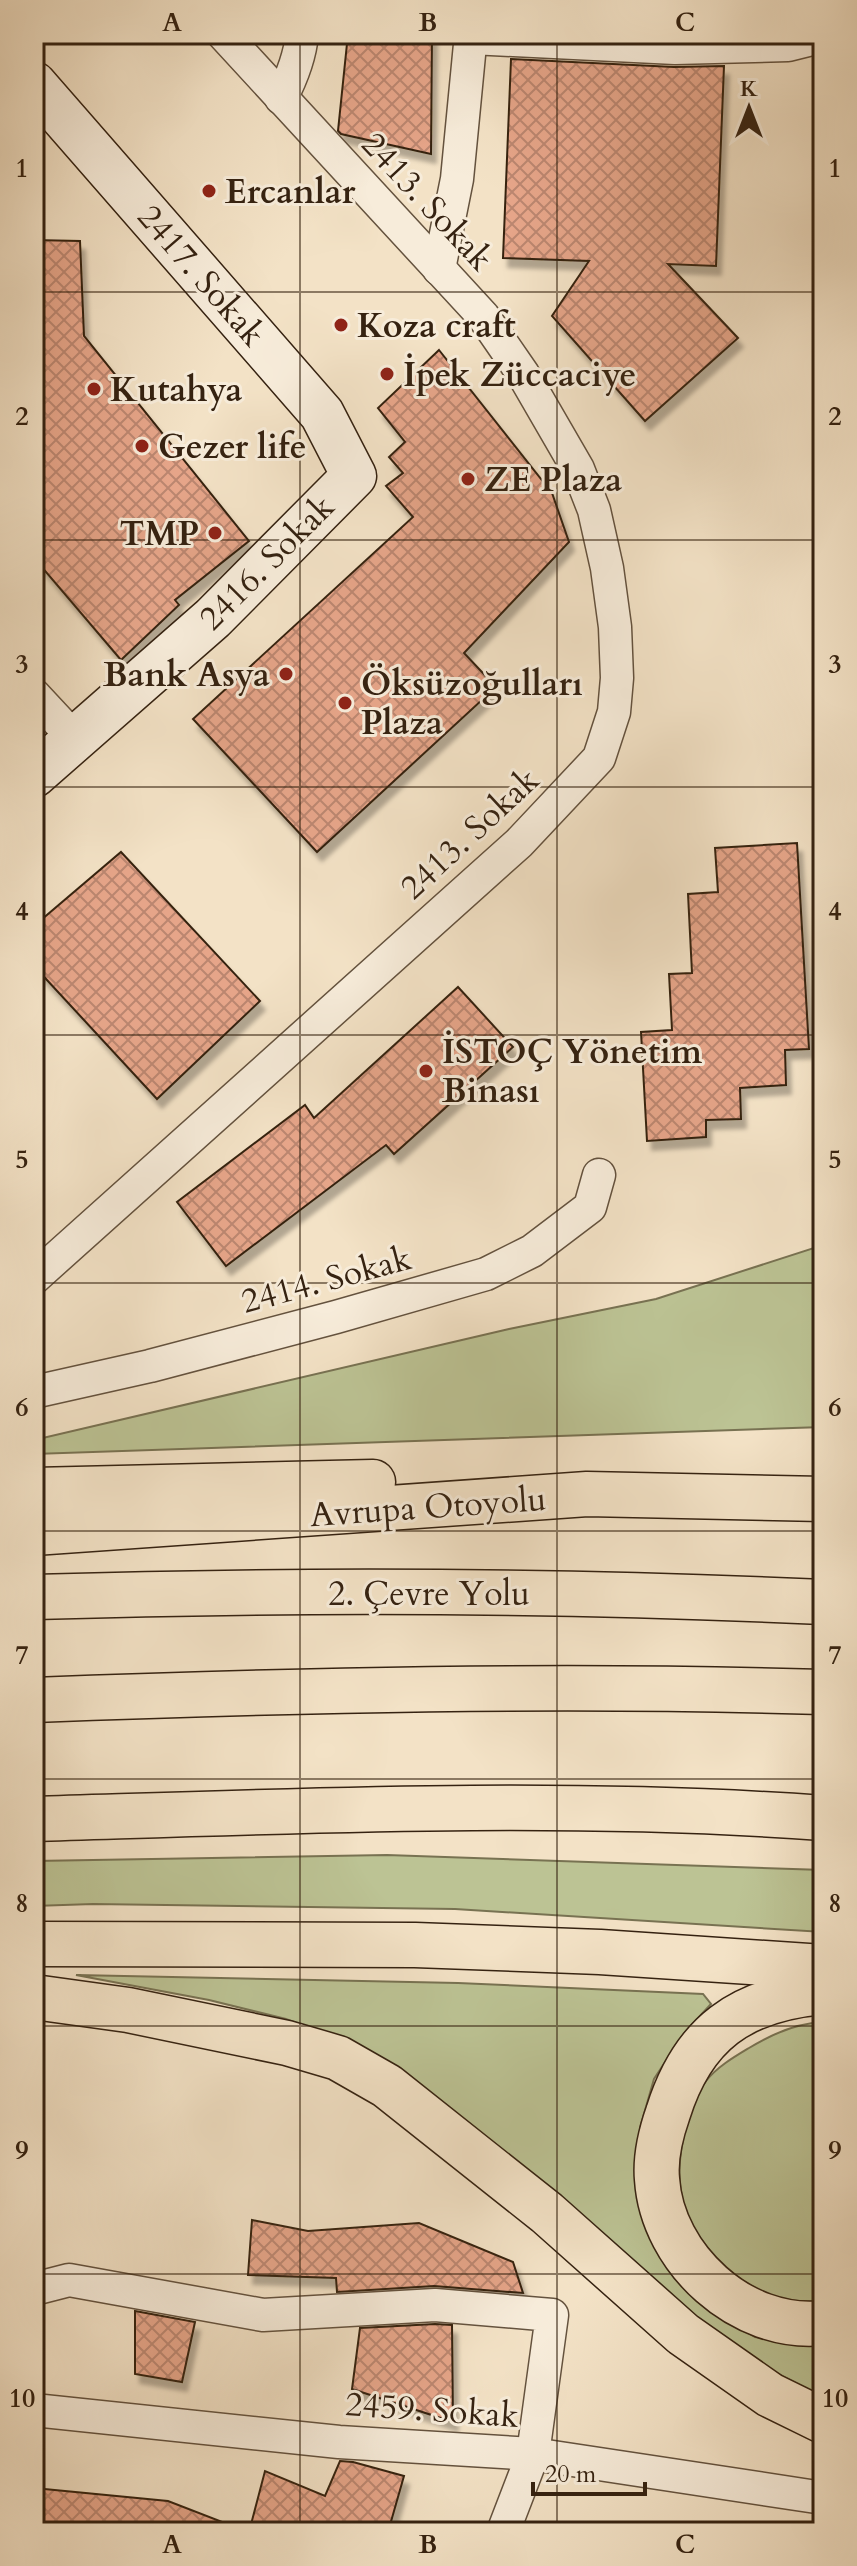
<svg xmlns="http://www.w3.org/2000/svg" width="857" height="2566" viewBox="0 0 857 2566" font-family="Cardo,serif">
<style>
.green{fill:#bcc394;stroke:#787252;stroke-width:2}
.building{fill:url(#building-cross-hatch);stroke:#352211;stroke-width:2;filter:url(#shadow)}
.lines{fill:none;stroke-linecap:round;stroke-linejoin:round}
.street-casing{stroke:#64523e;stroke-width:35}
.secondary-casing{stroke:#352211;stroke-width:47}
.primary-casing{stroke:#352211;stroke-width:47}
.highway-casing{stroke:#352211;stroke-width:47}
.street{stroke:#f7ecda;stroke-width:32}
.secondary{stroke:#f7ecda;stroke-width:44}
.primary{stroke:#f3e2c6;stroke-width:44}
.highway{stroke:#f3e2c6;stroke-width:44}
.grid{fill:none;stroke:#352211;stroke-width:2;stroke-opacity:0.55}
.poi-dot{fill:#8f2418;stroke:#f7ecda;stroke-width:3}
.labels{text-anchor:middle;stroke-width:6;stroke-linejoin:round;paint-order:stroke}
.poi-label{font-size:34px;font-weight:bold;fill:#352211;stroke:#f7ecda;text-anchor:start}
.street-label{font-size:34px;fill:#352211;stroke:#f7ecda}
.neatline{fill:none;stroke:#352211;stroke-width:3}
.grid-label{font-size:26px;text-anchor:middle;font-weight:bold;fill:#352211}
</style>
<defs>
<pattern id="building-cross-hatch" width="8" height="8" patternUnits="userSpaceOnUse" patternTransform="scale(2)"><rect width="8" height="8" fill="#e6a589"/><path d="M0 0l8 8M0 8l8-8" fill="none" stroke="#bb866f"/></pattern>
<filter id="shadow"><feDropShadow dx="5" dy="9" stdDeviation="2" flood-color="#0004"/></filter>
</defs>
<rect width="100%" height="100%" fill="#f3e2c6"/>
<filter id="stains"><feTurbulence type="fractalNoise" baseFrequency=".0025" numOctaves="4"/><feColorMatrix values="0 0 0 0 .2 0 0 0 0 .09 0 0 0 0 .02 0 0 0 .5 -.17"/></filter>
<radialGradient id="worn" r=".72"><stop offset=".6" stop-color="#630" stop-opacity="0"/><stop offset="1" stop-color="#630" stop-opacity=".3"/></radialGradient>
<g class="green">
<polygon points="823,1245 823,1427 34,1454 34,1440 509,1329 656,1299"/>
<polygon points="387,1855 823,1870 823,1932 455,1909 93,1904 34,1906 34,1861"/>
<polygon points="76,1975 458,1983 703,1994 711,2004 685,2032 654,2079 640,2128 640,2176 716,2313 755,2337 806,2345 823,2344 823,2396 748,2359 348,2043 286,2019 209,2000"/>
<path d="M823,2022V2301C808,2302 789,2301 775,2297C736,2284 690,2239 682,2198C677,2174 680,2149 686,2126C691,2111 696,2093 706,2081C717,2067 734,2057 749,2048C772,2034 796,2023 823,2022Z"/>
</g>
<g class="building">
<polygon points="348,34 432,34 431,154 341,134 338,131"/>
<polygon points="511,59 674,67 724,66 716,266 668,264 738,338 645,421 552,316 589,261 503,258"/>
<polygon points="34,240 80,241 84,336 249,541 175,600 179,605 121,660 34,558"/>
<polygon points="439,350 552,493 569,542 464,653 496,687 317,852 193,719 413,517 386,486 403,473 389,457 405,442 378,408"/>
<polygon points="797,843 809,1049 785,1050 786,1085 740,1088 741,1119 706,1120 706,1137 647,1141 641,1032 672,1030 669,974 692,973 688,894 718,892 715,848"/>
<polygon points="121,852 260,1001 157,1099 34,966 34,926"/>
<polygon points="458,987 513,1047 394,1154 386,1145 226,1266 177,1202 305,1105 314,1118"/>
<polygon points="252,2220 308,2231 419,2223 513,2262 523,2293 434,2286 337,2292 336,2278 248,2275"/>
<polygon points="135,2311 195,2322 182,2382 135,2374"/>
<polygon points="435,2324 452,2325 453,2422 352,2389 360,2328"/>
<polygon points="340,2461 353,2462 404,2476 388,2532 249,2532 265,2471 325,2496"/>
<polygon points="34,2488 168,2501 243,2530 242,2532 34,2532"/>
</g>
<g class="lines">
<g class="street-casing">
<g id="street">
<polyline points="471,38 675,48 788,45 808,40 809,34"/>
<path d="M281,98C292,77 300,57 302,34"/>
<polyline points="439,269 457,179 471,34"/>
<polyline points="34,695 75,739"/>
<polyline points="34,1278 519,843 599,758 614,712 617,678 615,627 607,568 594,510 578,469 523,374 483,316 223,34"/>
<polyline points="34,1392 150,1366 336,1317 486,1274 532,1251 590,1207 599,1175"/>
<polyline points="34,2289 69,2280 263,2315 435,2305 552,2315 533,2454 503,2532"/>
<polyline points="34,2410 339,2442 533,2454 823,2498"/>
</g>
</g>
<g class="secondary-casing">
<polyline id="secondary" points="34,84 322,414 354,476 213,618 34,775"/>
</g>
<g class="primary-casing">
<polyline id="primary" points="34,1997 128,2010 287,2043 338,2058 387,2086 547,2213 683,2334 770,2395 823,2421"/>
</g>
<g class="highway-casing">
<g id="highway">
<polyline points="34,1490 373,1482"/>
<polyline points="34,1533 587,1494 823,1499"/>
<path d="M34,1597C297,1589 560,1590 823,1602"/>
<path d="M34,1700C297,1690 560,1684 823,1692"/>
<path d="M34,1819C295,1811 563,1799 823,1818"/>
<polyline points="34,1944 415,1945 600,1952 823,1967"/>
<path d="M823,1992C741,1999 693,2033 668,2113C661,2133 655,2157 657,2179C662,2259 742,2332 823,2323"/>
</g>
</g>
<use href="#street" class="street"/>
<use href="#secondary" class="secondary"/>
<use href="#primary" class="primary"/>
<use href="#highway" class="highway"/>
</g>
<path class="grid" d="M300,34V2532M557,34V2532M34,292H823M34,540H823M34,787H823M34,1035H823M34,1283H823M34,1531H823M34,1779H823M34,2026H823M34,2274H823"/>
<g class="poi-dot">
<circle cx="209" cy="191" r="8"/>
<circle cx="341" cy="325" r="8"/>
<circle cx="387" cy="374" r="8"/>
<circle cx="94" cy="389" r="8"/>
<circle cx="142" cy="446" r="8"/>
<circle cx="468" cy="479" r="8"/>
<circle cx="215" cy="533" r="8"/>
<circle cx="286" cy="674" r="8"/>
<circle cx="345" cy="703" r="8"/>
<circle cx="426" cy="1071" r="8"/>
</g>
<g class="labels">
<g class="poi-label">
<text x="225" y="203">Ercanlar</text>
<text x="357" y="337">Koza craft</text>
<text x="403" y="386">İpek Züccaciye</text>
<text x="110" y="401">Kutahya</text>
<text x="158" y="458">Gezer life</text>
<text x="484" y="491">ZE Plaza</text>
<text x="199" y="545" text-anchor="end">TMP</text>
<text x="270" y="686" text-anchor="end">Bank Asya</text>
<text x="361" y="695">Öksüzoğulları<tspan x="361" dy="39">Plaza</tspan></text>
<text x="442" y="1063">İSTOÇ Yönetim<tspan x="442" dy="39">Binası</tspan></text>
</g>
<g class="street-label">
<text transform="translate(428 201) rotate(47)" y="12">2413. Sokak</text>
<text transform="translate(202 275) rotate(49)" y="12">2417. Sokak</text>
<text transform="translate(266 562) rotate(-45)" y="12">2416. Sokak</text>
<text transform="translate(469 833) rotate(-43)" y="12">2413. Sokak</text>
<text transform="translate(326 1279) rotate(-15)" y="12">2414. Sokak</text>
<text transform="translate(428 1506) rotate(-4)" y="12">Avrupa Otoyolu</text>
<text x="429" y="1605">2. Çevre Yolu</text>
<text transform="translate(432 2409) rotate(4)" y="12">2459. Sokak</text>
</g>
</g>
<rect width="857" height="2566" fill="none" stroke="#f3e2c6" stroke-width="88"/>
<g transform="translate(749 108)" stroke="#f7ecda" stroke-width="6" paint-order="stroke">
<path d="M0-6L14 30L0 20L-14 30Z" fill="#352211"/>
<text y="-12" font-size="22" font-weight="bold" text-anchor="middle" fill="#352211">K</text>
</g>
<path d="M533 2482v12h112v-12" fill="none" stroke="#352211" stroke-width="4"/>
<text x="545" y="2482" font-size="24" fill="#352211" stroke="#f7ecda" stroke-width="6" paint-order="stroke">20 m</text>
<rect x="44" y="44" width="769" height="2478" class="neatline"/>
<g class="grid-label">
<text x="172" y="31">A</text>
<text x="428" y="31">B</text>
<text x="685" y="31">C</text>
<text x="22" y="177">1</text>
<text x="835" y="177">1</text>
<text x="22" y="425">2</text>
<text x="835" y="425">2</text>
<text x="22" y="673">3</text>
<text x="835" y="673">3</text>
<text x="22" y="920">4</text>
<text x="835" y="920">4</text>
<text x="22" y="1168">5</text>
<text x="835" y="1168">5</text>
<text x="22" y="1416">6</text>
<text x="835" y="1416">6</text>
<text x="22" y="1664">7</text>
<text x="835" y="1664">7</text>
<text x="22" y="1912">8</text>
<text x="835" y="1912">8</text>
<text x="22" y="2159">9</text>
<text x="835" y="2159">9</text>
<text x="22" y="2407">10</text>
<text x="835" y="2407">10</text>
<text x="172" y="2553">A</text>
<text x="428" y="2553">B</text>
<text x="685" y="2553">C</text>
</g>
<rect width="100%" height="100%" filter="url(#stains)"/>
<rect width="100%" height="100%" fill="url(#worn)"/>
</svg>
